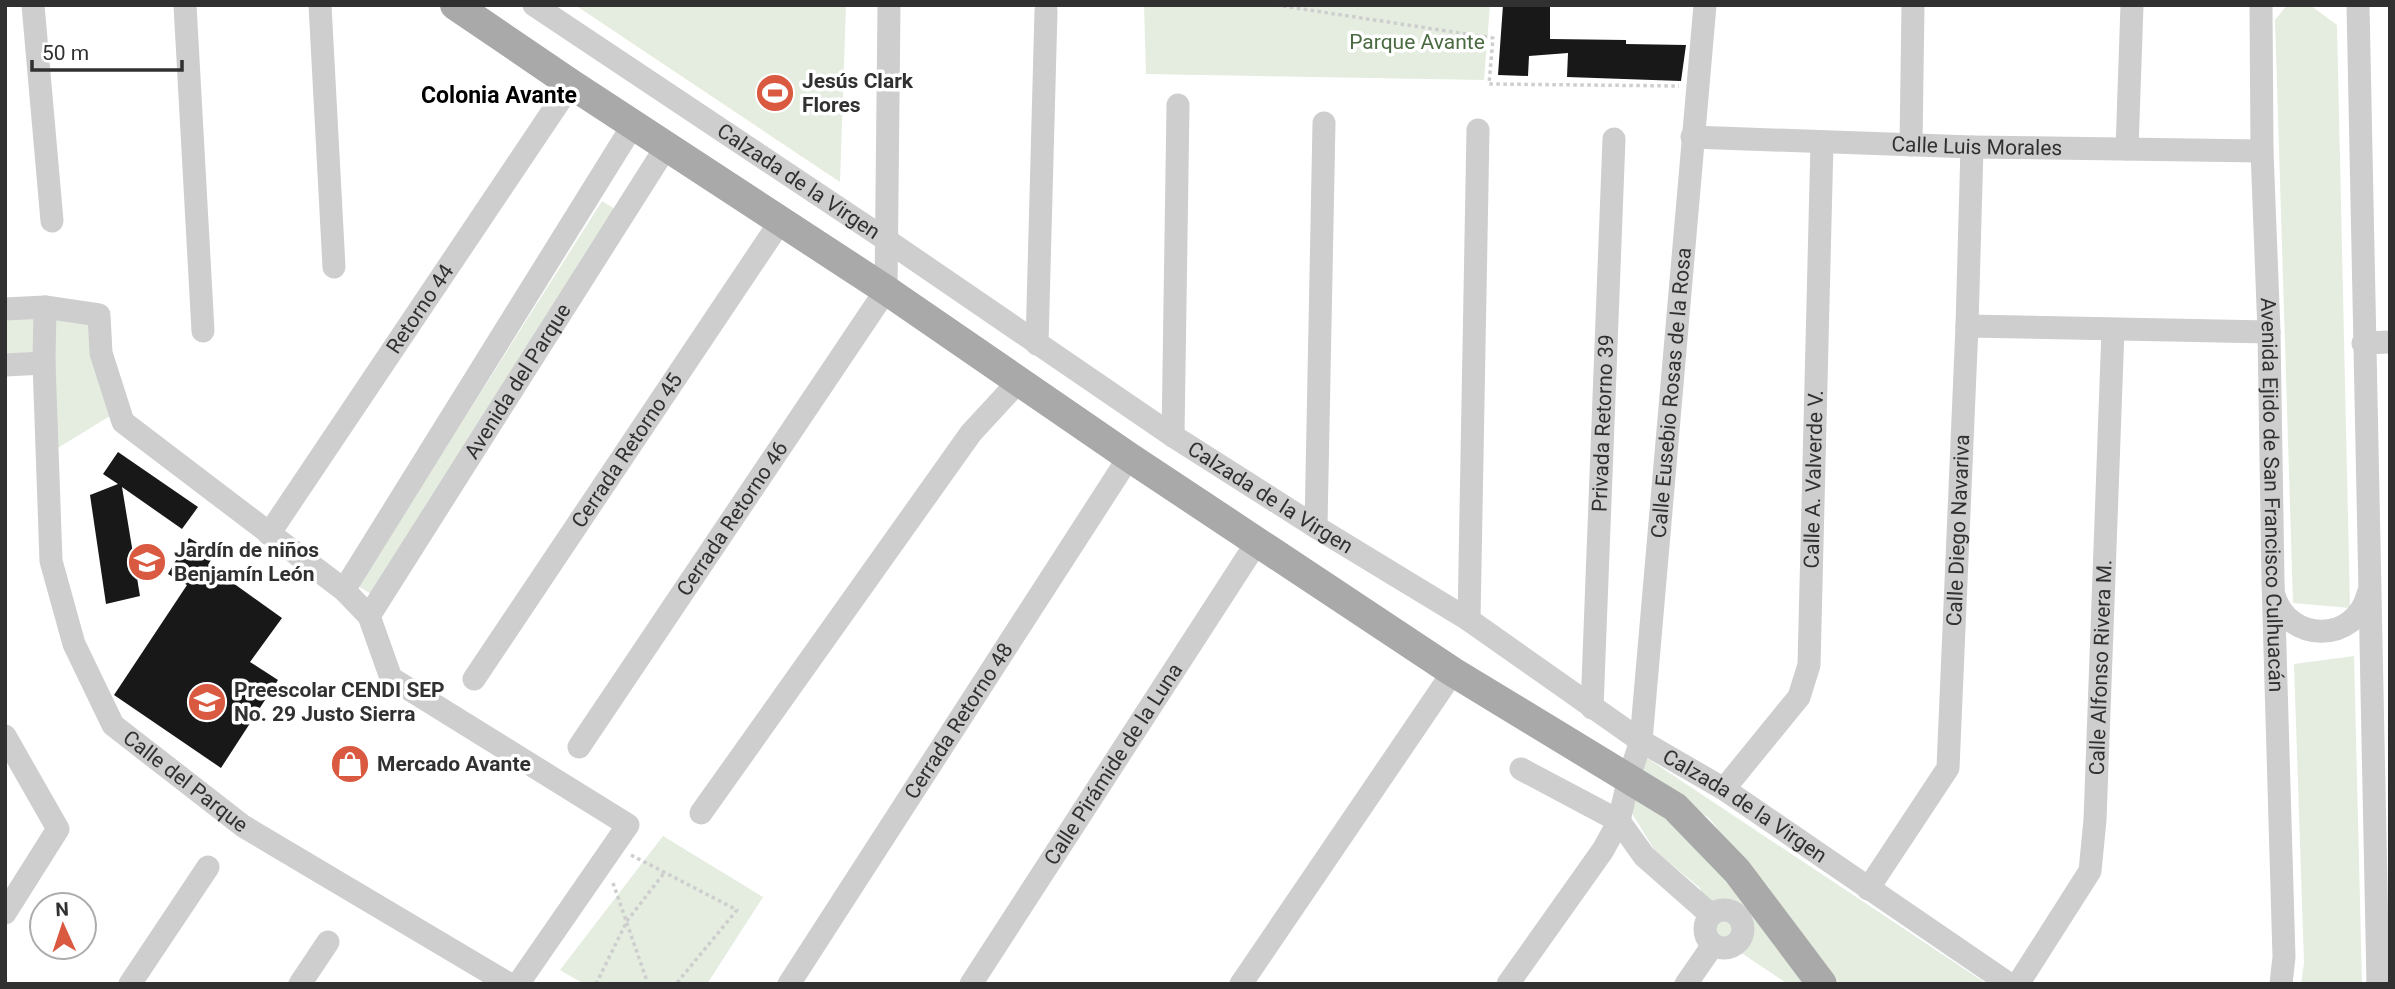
<svg xmlns="http://www.w3.org/2000/svg" width="2395" height="989" viewBox="0 0 2395 989" font-family="Roboto,sans-serif">
<style>
.green{fill:#e4ede0}
.building{fill:#181818}
.lines{fill:none;stroke-linecap:round;stroke-linejoin:round}
.path{stroke:#cecece;stroke-width:3.5;stroke-dasharray:3.5 3.5;stroke-linecap:butt}
.minor{stroke:#cecece;stroke-width:23}
.major{stroke:#a9a9a9;stroke-width:30}
.labels{text-anchor:middle;stroke-width:7;stroke-linejoin:round;paint-order:stroke}
.park-label{font-size:21px;fill:#4a6a41;stroke:#fff}
.poi-label{font-size:21px;font-weight:bold;fill:#313131;stroke:#fff;text-anchor:start}
.street-label{font-size:21px;fill:#313131;stroke:#fff}
.neighbourhood-label{font-size:23px;font-weight:bold;fill:#000;stroke:#fff}
</style>
<rect width="100%" height="100%" fill="#fff"/>
<g class="green">
<polygon points="575,5 846,5 840,182"/>
<polygon points="1144,5 1490,5 1484,80 1146,74"/>
<polygon points="2287,5 2310,5 2337,25 2350,608 2293,603 2275,20"/>
<polygon points="602,201 615,209 371,594 358,586"/>
<polygon points="38,314 40,359 5,360 5,315"/>
<polygon points="54,317 94,321 110,416 56,449"/>
<polygon points="2354,656 2362,984 2301,984 2304,963 2294,664"/>
<polygon points="1641,754 1987,984 1840,984 1709,818 1633,767"/>
<polygon points="1632,790 1712,858 1808,984 1788,984 1719,938 1700,888 1655,851 1627,805"/>
<polygon points="663,836 763,897 707,984 584,984 560,970"/>
</g>
<g class="building">
<polygon points="1503,5 1550,5 1550,39 1626,40 1626,44 1686,45 1681,81 1567,77 1568,53 1529,56 1528,76 1498,75"/>
<polygon points="118,452 198,507 182,529 122,487 140,596 106,604 90,495 118,484 103,474"/>
<polygon points="189,538 215,553 208,565 282,618 250,662 278,680 221,768 114,695 187,585 168,574"/>
</g>
<g class="lines">
<g class="path">
<polyline points="1276,5 1493,38 1489,84 1679,86"/>
<polyline points="631,855 737,910 676,984"/>
<polyline points="613,883 648,984"/>
<polyline points="596,984 627,921 664,873"/>
</g>
<g class="minor">
<polyline points="33,5 52,221"/>
<polyline points="185,5 203,331"/>
<polyline points="320,5 334,267"/>
<path id="s1" d="M534,5L885,239L1173,436L1316,527L1469,620L1641,741L1724,789L2009,984"/>
<path id="s2" d="M2261,5L2262,151L2269,332L2273,581L2284,957L2281,984"/>
<polyline points="2358,5 2378,984"/>
<path id="s3" d="M1692,137L1972,147L2262,151"/>
<polyline points="1911,145 1913,5"/>
<polyline points="2127,149 2132,5"/>
<path id="s4" d="M45,307L44,363L51,561L74,644L113,725L243,826L509,984"/>
<polyline points="5,309 45,307 99,315 101,353 123,422 344,590 369,616 391,678 628,825 518,984"/>
<polyline points="1967,326 2269,332"/>
<polyline points="2363,343 2390,342"/>
<polyline points="1037,344 1046,11"/>
<polyline points="5,365 44,363"/>
<polyline points="1173,436 1178,105"/>
<polyline points="1316,527 1324,123"/>
<path id="s5" d="M269,534L571,84"/>
<polyline points="344,590 633,125"/>
<path d="M2274,595C2288,643 2355,644 2368,594"/>
<path id="s6" d="M369,616L666,147"/>
<polyline points="1469,620 1478,130"/>
<path id="s7" d="M474,679L780,222"/>
<path id="s8" d="M1592,708L1614,139"/>
<polyline points="5,736 58,829 5,913"/>
<path id="s9" d="M579,747L886,290L889,5"/>
<polyline points="1521,769 1619,821 1644,856 1711,915"/>
<path id="s10" d="M1724,789L1799,697L1809,665L1822,142"/>
<polyline points="701,813 971,433 1019,381"/>
<path id="s11" d="M1868,889L1948,768L1967,326L1972,147"/>
<circle cx="1724" cy="929" r="19"/>
<polyline points="130,984 208,867"/>
<polyline points="300,984 328,942"/>
<path id="s12" d="M789,984L1129,457"/>
<path id="s13" d="M971,984L1257,542"/>
<polyline points="1241,984 1453,672"/>
<path id="s14" d="M1508,984L1603,850L1619,821L1629,777L1641,741L1705,5"/>
<polyline points="1686,984 1713,945"/>
<path id="s15" d="M2018,984L2090,871L2095,820L2113,330"/>
</g>
<polyline class="major" points="455,5 571,84 886,290 1129,457 1453,672 1675,807 1737,871 1822,984"/>
</g>
<defs>
<g id="stadium-disc" transform="scale(2.0125)"><circle r="9.5" fill="#da5a41" stroke="#fff"/><path d="M0-5a6.5 5 0 1 0 0 10a6.5 5 0 1 0 0-10ZM-3.5-1.8h7v3.6h-7Z" fill="#fff"/></g>
<g id="school-disc" transform="scale(2.0125)"><circle r="9.5" fill="#da5a41" stroke="#fff"/><path d="M0-5L7-2L0 1L-7-2ZM-4 1L0 2.5L4 1V4Q0 6-4 4Z" fill="#fff"/></g>
<g id="shop-disc" transform="scale(2.0125)"><circle r="9.5" fill="#da5a41" stroke="#fff"/><path d="M-5-2.5h2.3a2.7 3.5 0 0 1 5.4 0H5L5.5 6h-11ZM-1.5-2.5h3a1.5 2.3 0 0 0-3 0Z" fill="#fff"/></g>
</defs>
<g fill-rule="evenodd">
<use href="#stadium-disc" x="775" y="93"/>
<use href="#school-disc" x="147" y="562"/>
<use href="#school-disc" x="207" y="702"/>
<use href="#shop-disc" x="350" y="764"/>
</g>
<g class="labels">
<g class="park-label">
<text x="1417" y="49">Parque Avante</text>
</g>
<g class="poi-label">
<text x="802" y="88">Jesús Clark<tspan x="802" dy="24">Flores</tspan></text>
<text x="174" y="557">Jardín de niños<tspan x="174" dy="24">Benjamín León</tspan></text>
<text x="234" y="697">Preescolar CENDI SEP<tspan x="234" dy="24">No. 29 Justo Sierra</tspan></text>
<text x="377" y="771">Mercado Avante</text>
</g>
<g class="street-label">
<text dy="7" stroke="none"><textPath href="#s3" startOffset="285">Calle Luis Morales</textPath></text>
<text dy="7" stroke="none"><textPath href="#s1" startOffset="318">Calzada de la Virgen</textPath></text>
<text dy="7" stroke="none"><textPath href="#s5" startOffset="271">Retorno 44</textPath></text>
<text dy="7" stroke="none"><textPath href="#s6" startOffset="278">Avenida del Parque</textPath></text>
<text dy="7" stroke="none"><textPath href="#s14" startOffset="630">Calle Eusebio Rosas de la Rosa</textPath></text>
<text dy="7" stroke="none"><textPath href="#s8" startOffset="285">Privada Retorno 39</textPath></text>
<text dy="7" stroke="none"><textPath href="#s7" startOffset="275">Cerrada Retorno 45</textPath></text>
<text dy="7" stroke="none"><textPath href="#s10" startOffset="338">Calle A. Valverde V.</textPath></text>
<text dy="7" stroke="none"><textPath href="#s2" startOffset="490">Avenida Ejido de San Francisco Culhuacán</textPath></text>
<text dy="7" stroke="none"><textPath href="#s1" startOffset="886">Calzada de la Virgen</textPath></text>
<text dy="7" stroke="none"><textPath href="#s9" startOffset="275">Cerrada Retorno 46</textPath></text>
<text dy="7" stroke="none"><textPath href="#s11" startOffset="383">Calle Diego Navariva</textPath></text>
<text dy="7" stroke="none"><textPath href="#s15" startOffset="338">Calle Alfonso Rivera M.</textPath></text>
<text dy="7" stroke="none"><textPath href="#s12" startOffset="313">Cerrada Retorno 48</textPath></text>
<text dy="7" stroke="none"><textPath href="#s13" startOffset="262">Calle Pirámide de la Luna</textPath></text>
<text dy="7" stroke="none"><textPath href="#s4" startOffset="522">Calle del Parque</textPath></text>
<text dy="7" stroke="none"><textPath href="#s1" startOffset="1452">Calzada de la Virgen</textPath></text>
</g>
<g class="neighbourhood-label">
<text x="499" y="103">Colonia Avante</text>
</g>
</g>
<rect width="2395" height="989" fill="none" stroke="#313131" stroke-width="14"/>
<g transform="translate(63 926) rotate(357)"><circle r="33" fill="#ffffff" stroke="#adadad" stroke-width="2"/>
<path d="M0-5L12 26L0 18L-12 26Z" fill="#da5a41"/>
<text y="-10" font-size="19" font-weight="bold" text-anchor="middle" fill="#313131">N</text>
</g>
<path d="M32 60v10h150v-10" fill="none" stroke="#313131" stroke-width="3.5"/>
<text x="42" y="60" font-size="21" fill="#313131" stroke="#ffffff" stroke-width="5" paint-order="stroke">50 m</text>
</svg>
